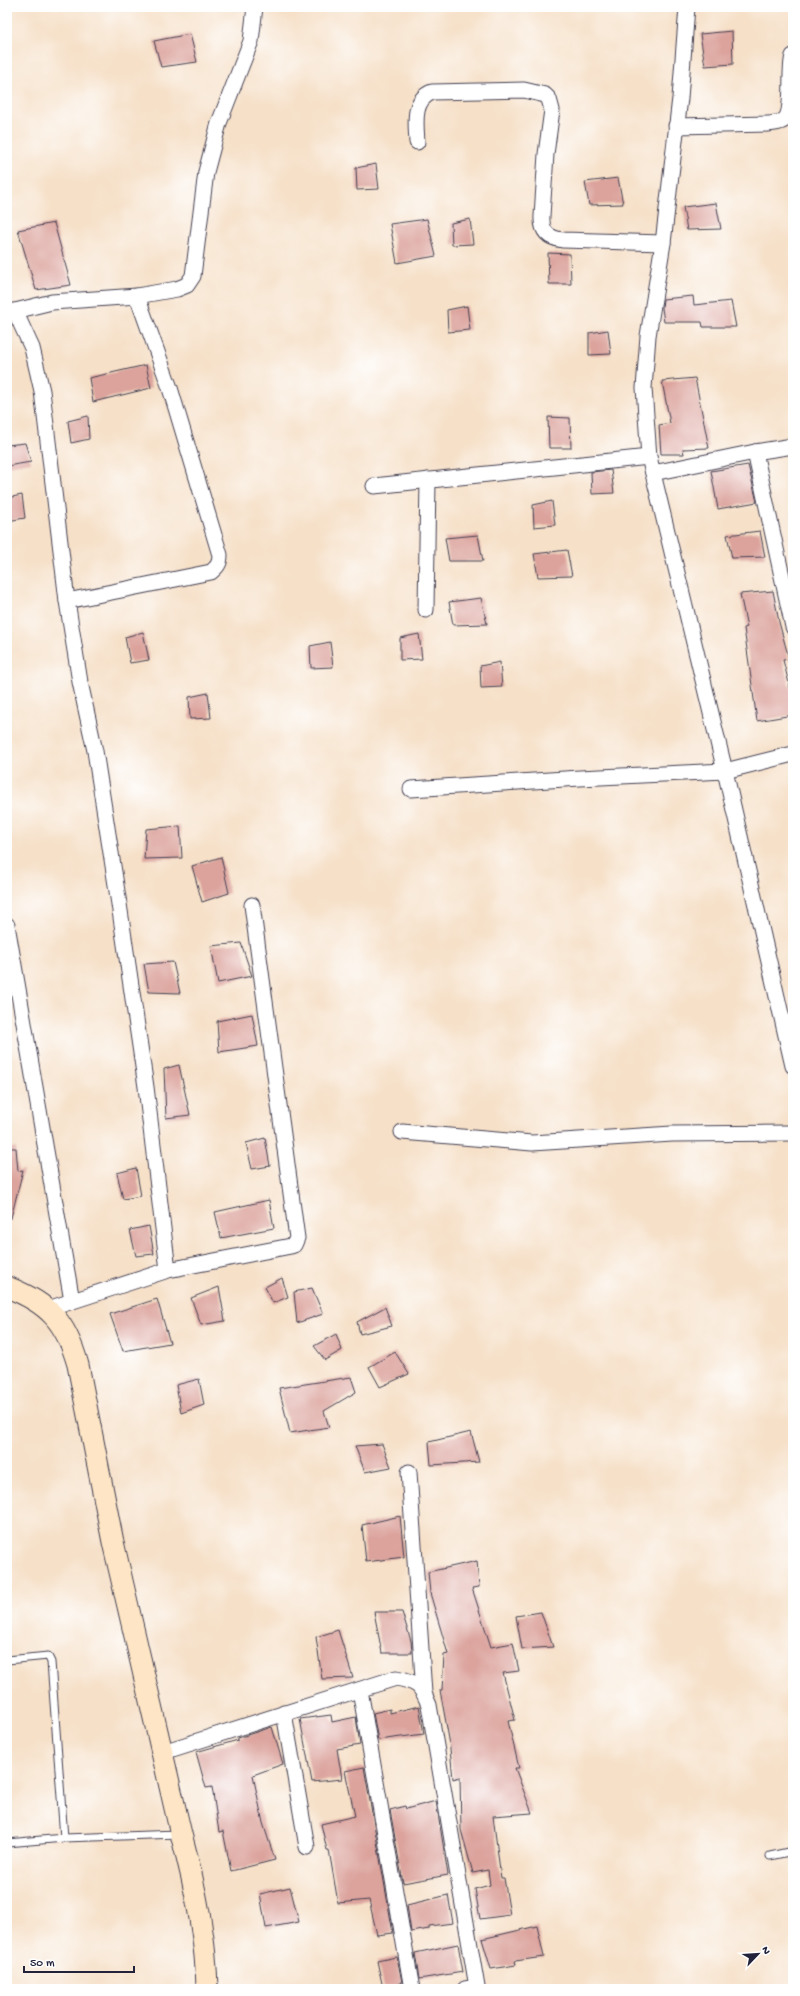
<svg xmlns="http://www.w3.org/2000/svg" width="800" height="1996" viewBox="0 0 800 1996" font-family="'Gochi Hand',sans-serif">
<style>
.building{fill:#dca39c}
.lines{fill:none;stroke-linecap:round;stroke-linejoin:round}
.service-casing{stroke:#423e50;stroke-width:9}
.minor-casing{stroke:#423e50;stroke-width:17}
.secondary-casing{stroke:#423e50;stroke-width:23}
.service{stroke:#fff;stroke-width:7}
.minor{stroke:#fff;stroke-width:15}
.secondary{stroke:#fde5c5;stroke-width:21}
</style>
<rect width="100%" height="100%" fill="#fff"/>
<filter id="ink" filterUnits="userSpaceOnUse"><feTurbulence type="fractalNoise" baseFrequency=".025" numOctaves="2"/><feDisplacementMap in="SourceGraphic" scale="8" xChannelSelector="R" yChannelSelector="G"/><feConvolveMatrix kernelMatrix="1 2 1 2 8 2 1 2 1" color-interpolation-filters="sRGB"/></filter>
<filter id="wash" filterUnits="userSpaceOnUse"><feTurbulence type="fractalNoise" baseFrequency=".012" numOctaves="4" result="noise"/><feDisplacementMap in="SourceGraphic" scale="16" xChannelSelector="R" yChannelSelector="G"/><feGaussianBlur stdDeviation="0.9" result="paint"/><feColorMatrix in="noise" values="0 0 0 0 0 0 0 0 0 0 0 0 0 0 0 0 0 1.4 0 .05"/><feComposite in="paint" operator="in"/></filter>
<g filter="url(#wash)">
<rect width="100%" height="100%" fill="#f6e0c8"/>
<g id="blocks">
<g class="building">
<polygon points="732,31 733,64 705,66 700,34"/>
<polygon points="190,34 197,62 161,67 154,41"/>
<polygon points="376,164 379,189 357,190 356,168"/>
<polygon points="618,178 623,204 589,205 585,182"/>
<polygon points="716,203 721,229 687,230 683,207"/>
<polygon points="427,219 436,256 397,263 390,224"/>
<polygon points="470,219 473,244 452,245 451,223"/>
<polygon points="54,223 71,285 36,290 18,230"/>
<polygon points="548,253 570,254 571,284 549,284"/>
<polygon points="693,296 694,305 731,301 736,327 703,327 702,322 664,322 662,308 663,299"/>
<polygon points="467,306 470,330 448,332 447,310"/>
<polygon points="608,330 611,354 589,355 589,333"/>
<polygon points="146,365 151,388 93,402 89,378"/>
<polygon points="695,378 709,448 683,449 684,454 661,454 659,425 670,423 662,381"/>
<polygon points="88,416 89,439 71,443 68,421"/>
<polygon points="548,417 570,418 571,448 549,448"/>
<polygon points="25,443 31,462 7,466 7,445"/>
<polygon points="748,465 757,502 718,509 711,471"/>
<polygon points="611,470 614,493 592,494 591,472"/>
<polygon points="22,495 25,518 7,521 7,498"/>
<polygon points="552,501 555,525 534,527 533,505"/>
<polygon points="760,531 765,557 732,558 727,535"/>
<polygon points="478,535 483,561 449,561 445,538"/>
<polygon points="567,550 572,576 538,577 534,554"/>
<polygon points="773,591 779,622 789,659 783,660 793,699 793,715 757,721 744,628 747,627 740,594"/>
<polygon points="481,598 487,624 453,625 449,602"/>
<polygon points="143,632 149,660 130,663 125,637"/>
<polygon points="419,634 422,659 400,660 400,638"/>
<polygon points="330,642 333,667 311,668 310,646"/>
<polygon points="500,662 502,687 481,688 480,666"/>
<polygon points="208,693 211,718 190,719 189,697"/>
<polygon points="180,826 182,858 144,859 146,829"/>
<polygon points="221,857 229,893 202,902 192,866"/>
<polygon points="241,943 252,976 218,983 211,946"/>
<polygon points="173,962 180,993 149,992 144,964"/>
<polygon points="252,1014 258,1046 219,1052 217,1021"/>
<polygon points="179,1065 190,1115 166,1118 164,1069"/>
<polygon points="265,1138 270,1166 252,1169 246,1143"/>
<polygon points="7,1148 16,1148 18,1171 23,1170 11,1218 7,1218"/>
<polygon points="136,1168 141,1196 123,1199 117,1173"/>
<polygon points="269,1200 274,1228 221,1238 215,1212"/>
<polygon points="149,1226 154,1254 136,1256 130,1230"/>
<polygon points="282,1278 288,1297 273,1303 265,1287"/>
<polygon points="219,1287 225,1321 201,1325 191,1298"/>
<polygon points="312,1288 323,1314 297,1323 294,1292"/>
<polygon points="157,1299 170,1343 123,1351 110,1314"/>
<polygon points="385,1307 392,1326 360,1334 357,1322"/>
<polygon points="336,1334 342,1350 325,1360 314,1346"/>
<polygon points="395,1352 409,1374 380,1387 369,1367"/>
<polygon points="351,1377 356,1392 324,1411 329,1427 290,1433 279,1388"/>
<polygon points="199,1379 204,1405 181,1413 176,1385"/>
<polygon points="471,1432 479,1462 431,1465 429,1442"/>
<polygon points="382,1444 391,1467 365,1472 355,1446"/>
<polygon points="400,1516 404,1557 366,1562 362,1525"/>
<polygon points="477,1561 479,1587 472,1588 491,1647 513,1643 519,1671 503,1673 515,1720 508,1721 519,1768 515,1768 532,1813 493,1816 501,1878 504,1878 510,1915 480,1919 475,1889 490,1885 488,1870 473,1873 461,1830 460,1777 453,1779 449,1739 440,1690 442,1690 444,1655 448,1654 430,1593 428,1572"/>
<polygon points="374,1612 402,1612 411,1641 412,1653 382,1653"/>
<polygon points="541,1612 553,1647 522,1649 516,1616"/>
<polygon points="338,1630 353,1678 322,1679 316,1637"/>
<polygon points="419,1706 424,1734 378,1740 373,1713 390,1709 390,1713"/>
<polygon points="331,1715 332,1722 356,1717 360,1745 337,1749 342,1779 312,1782 300,1719"/>
<polygon points="272,1727 283,1764 253,1775 263,1823 275,1860 231,1871 223,1831 219,1832 212,1787 206,1788 196,1752 238,1740 238,1738"/>
<polygon points="364,1767 393,1933 377,1935 369,1900 338,1903 329,1850 327,1850 321,1824 355,1816 345,1771"/>
<polygon points="436,1801 448,1875 403,1883 390,1810 405,1806 406,1809"/>
<polygon points="290,1887 299,1922 266,1928 260,1894"/>
<polygon points="448,1895 453,1923 429,1926 429,1929 411,1932 407,1905"/>
<polygon points="537,1926 544,1957 515,1961 516,1965 491,1969 482,1939"/>
<polygon points="458,1944 463,1972 419,1979 415,1953"/>
<polygon points="396,1957 397,1957 402,1982 400,1982 401,1985 383,1988 377,1961"/>
</g>
</g>
</g>
<g filter="url(#ink)">
<use href="#blocks" fill-opacity="0" stroke="#423e50" stroke-width="1"/>
<g class="lines">
<g class="service-casing">
<g id="service">
<polyline points="7,1660 48,1656 51,1662 64,1838"/>
<polyline points="7,1843 64,1838 179,1834"/>
<polyline points="770,1856 793,1851"/>
</g>
</g>
<g class="minor-casing">
<g id="minor">
<polyline points="687,7 680,98 663,243 648,336 644,388 649,457 725,771 793,1066"/>
<path d="M676,126L769,124C774,123 780,123 784,120C795,112 788,70 793,56"/>
<path d="M417,142C416,124 412,100 432,92L524,90L545,95L549,99L552,110L546,154L542,216C541,232 548,238 563,240L663,243"/>
<polyline points="15,311 52,302 137,296 177,289 187,285 193,276 206,172 219,123 251,41 255,7"/>
<polyline points="7,312 15,311 32,348 42,391 67,601 80,682 95,751 119,904 146,1087 168,1270 48,1309"/>
<polyline points="755,452 793,627"/>
<polyline points="653,473 755,452 793,446"/>
<polyline points="374,486 649,457"/>
<path d="M67,601L211,572C217,567 220,564 220,555L170,388L137,296"/>
<polyline points="426,610 428,480"/>
<polyline points="411,789 580,778 725,771 793,754"/>
<polyline points="7,925 72,1301"/>
<polyline points="402,1132 532,1143 672,1134 793,1133"/>
<polyline points="168,1270 291,1246 294,1245 297,1238 252,905"/>
<polyline points="409,1472 424,1693"/>
<polyline points="360,1690 412,1989"/>
<polyline points="284,1713 307,1847"/>
<path d="M163,1752L396,1678C418,1682 421,1685 429,1705L477,1987L465,1989"/>
</g>
</g>
<g class="secondary-casing">
<path id="secondary" d="M7,1287C49,1303 66,1322 78,1365L113,1542L181,1834C195,1885 206,1936 207,1989"/>
</g>
<use href="#service" class="service"/>
<use href="#minor" class="minor"/>
<use href="#secondary" class="secondary"/>
</g>
</g>
<rect width="800" height="1996" fill="none" stroke="#fff" stroke-width="24"/>
<g transform="translate(758 1954) rotate(65)" stroke="#ffffff" stroke-width="3" paint-order="stroke">
<path d="M0-3L7 15L0 10L-7 15Z" fill="#22223b"/>
<text y="-6" font-size="11" font-weight="bold" text-anchor="middle" fill="#22223b">N</text>
</g>
<path d="M24 1966v6h110v-6" fill="none" stroke="#22223b" stroke-width="2"/>
<text x="30" y="1966" font-size="12" fill="#22223b" stroke="#ffffff" stroke-width="3" paint-order="stroke">50 m</text>
</svg>
